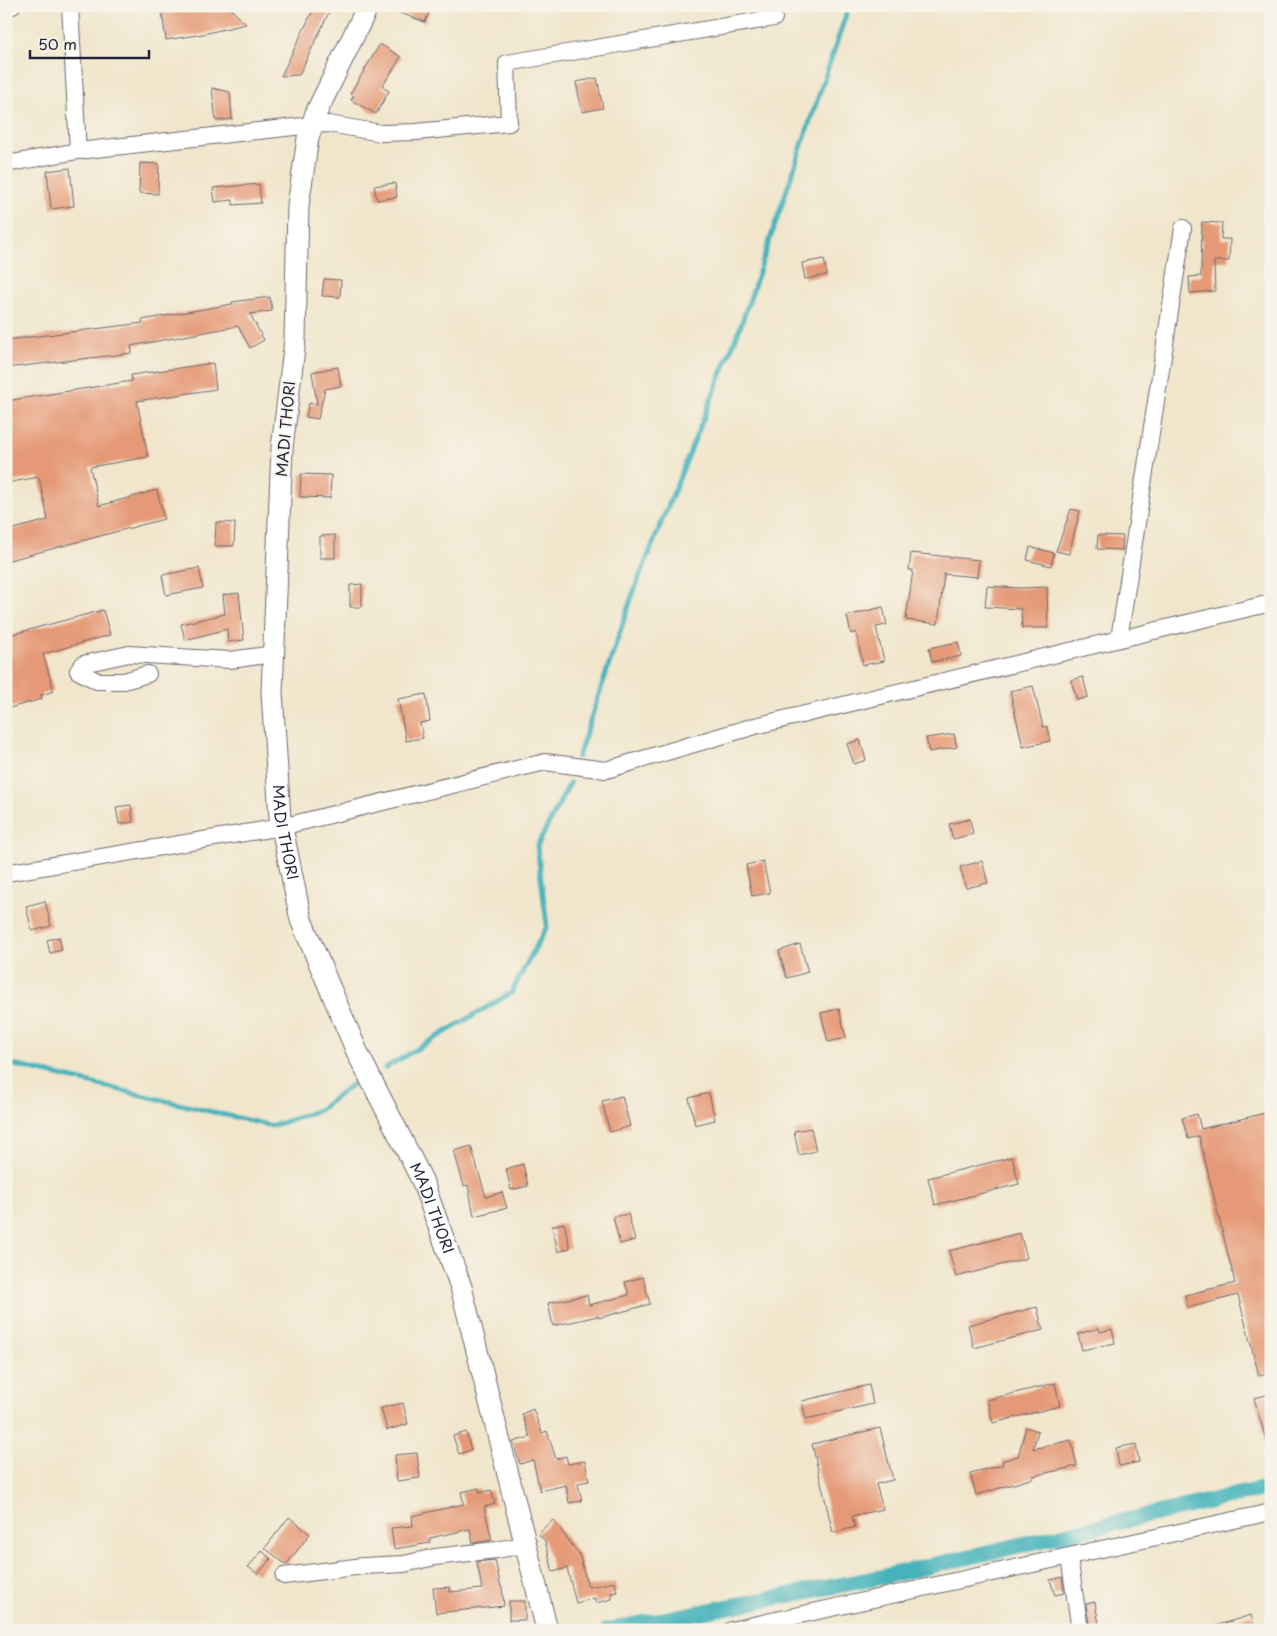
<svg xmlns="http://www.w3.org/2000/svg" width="1277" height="1636" viewBox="0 0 1277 1636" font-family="'Playpen Sans',sans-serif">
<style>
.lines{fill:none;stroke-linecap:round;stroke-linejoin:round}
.stream{stroke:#44b3bb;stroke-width:5}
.canal{stroke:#44b3bb;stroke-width:16}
.building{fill:#e59976}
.minor-casing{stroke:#6a676e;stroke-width:18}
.major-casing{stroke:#6a676e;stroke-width:23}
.minor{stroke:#fff;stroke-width:16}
.major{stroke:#fff;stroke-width:21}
.labels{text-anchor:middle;stroke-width:4;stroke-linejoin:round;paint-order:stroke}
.street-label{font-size:15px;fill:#22223b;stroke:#f7f3e8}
</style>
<rect width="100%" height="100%" fill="#f7f3e8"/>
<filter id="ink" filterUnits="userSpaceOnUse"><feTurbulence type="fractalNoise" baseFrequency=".02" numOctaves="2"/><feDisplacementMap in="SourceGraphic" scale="10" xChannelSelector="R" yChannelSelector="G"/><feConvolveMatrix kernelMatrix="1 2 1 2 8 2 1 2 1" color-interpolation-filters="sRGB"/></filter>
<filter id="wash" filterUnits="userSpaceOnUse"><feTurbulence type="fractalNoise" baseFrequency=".0096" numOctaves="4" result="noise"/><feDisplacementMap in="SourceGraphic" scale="20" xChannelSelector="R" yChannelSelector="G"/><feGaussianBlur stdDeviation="1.12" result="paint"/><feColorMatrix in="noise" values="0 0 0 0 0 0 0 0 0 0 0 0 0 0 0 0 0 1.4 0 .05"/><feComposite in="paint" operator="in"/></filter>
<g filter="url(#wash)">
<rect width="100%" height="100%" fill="#f1e6cc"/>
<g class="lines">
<g class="stream">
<polyline points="578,757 633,593 741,325 849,6"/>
<polyline points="6,1063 272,1126 319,1110 358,1080"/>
<polyline points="385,1068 511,993 547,926 537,846 570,783"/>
</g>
<polyline class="canal" points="608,1630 882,1577 1271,1487"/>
</g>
<g id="blocks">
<g class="building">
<polygon points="161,6 228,6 246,24 203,34 166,40"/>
<polygon points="315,6 332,6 299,75 281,76"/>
<polygon points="386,6 420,6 430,10 425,22 386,8"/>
<polygon points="380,44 401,57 382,87 389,91 376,114 351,100 354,96 350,94"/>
<polygon points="597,78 603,108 582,112 576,82"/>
<polygon points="212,88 230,92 232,119 216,121"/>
<polygon points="140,163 159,164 158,194 139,193"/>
<polygon points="70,168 74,206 51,209 47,171"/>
<polygon points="395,183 397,197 377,200 374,186"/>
<polygon points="259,184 261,203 233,205 233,200 215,202 213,188"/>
<polygon points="1202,222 1222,223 1221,239 1230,239 1229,261 1214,261 1215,291 1190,293 1189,277 1201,276"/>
<polygon points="824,259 827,275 805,279 802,263"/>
<polygon points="324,279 341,280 340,297 322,296"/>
<polygon points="270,297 272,311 250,314 264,340 250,348 238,326 131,346 132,353 6,368 6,340 143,323 142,320 232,304 232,302"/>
<polygon points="213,363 216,389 137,401 148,457 90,467 99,506 157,490 164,519 6,561 6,531 48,520 39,477 6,483 6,401 132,381 131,375"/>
<polygon points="338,367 341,386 325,389 318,419 306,417 309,403 317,404 312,372"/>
<polygon points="301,474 331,475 330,498 300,497"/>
<polygon points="1071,509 1080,511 1069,554 1056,551"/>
<polygon points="216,522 235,523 234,546 215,546"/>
<polygon points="335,535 335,558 320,558 320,536"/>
<polygon points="1098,535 1123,536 1122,550 1097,549"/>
<polygon points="1030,547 1054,553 1051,566 1027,560"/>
<polygon points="911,553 979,560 977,577 944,574 938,624 906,620 913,570 909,570"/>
<polygon points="199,568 203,588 166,595 162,575"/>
<polygon points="362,584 362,607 350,607 350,585"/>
<polygon points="987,586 1019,588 1047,587 1048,628 1022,628 1021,609 985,607"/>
<polygon points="239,593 244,640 228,642 227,629 185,640 181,624 225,614 223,595"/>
<polygon points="883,607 887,625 876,627 884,661 863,665 856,632 851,634 847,616"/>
<polygon points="103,610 110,635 43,654 54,691 41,695 42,699 6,709 6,636"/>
<polygon points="958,642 961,656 932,662 929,648"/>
<polygon points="1083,677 1088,697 1077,700 1071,680"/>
<polygon points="1033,686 1043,727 1047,726 1050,741 1023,747 1010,691"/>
<polygon points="426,694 430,721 420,723 423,738 406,741 398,699"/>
<polygon points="954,734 957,747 929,752 926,738"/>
<polygon points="860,740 866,760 854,764 847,744"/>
<polygon points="131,805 133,822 119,824 116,807"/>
<polygon points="970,819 973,834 953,839 949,824"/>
<polygon points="763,861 770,893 752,896 746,865"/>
<polygon points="982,861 988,883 966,888 960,867"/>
<polygon points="45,901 51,926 32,931 26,906"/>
<polygon points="59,937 62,950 50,953 47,940"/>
<polygon points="800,944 808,972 787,978 779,951"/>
<polygon points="839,1009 846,1038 828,1042 821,1013"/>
<polygon points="709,1093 715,1120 695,1125 689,1098"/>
<polygon points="622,1096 630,1126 610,1132 602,1101"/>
<polygon points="1269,1112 1271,1121 1271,1373 1259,1376 1238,1295 1188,1308 1185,1295 1235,1283 1199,1136 1188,1139 1182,1118 1197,1114 1201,1129"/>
<polygon points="811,1128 816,1151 799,1155 794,1131"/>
<polygon points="471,1146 486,1197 502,1192 507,1208 474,1216 468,1185 464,1186 454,1151"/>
<polygon points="1012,1157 1019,1184 935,1205 928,1178"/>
<polygon points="523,1164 528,1186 511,1190 506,1169"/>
<polygon points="628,1214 635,1240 620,1244 613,1217"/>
<polygon points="564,1223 570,1248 558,1252 552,1226"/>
<polygon points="1020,1233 1027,1258 956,1277 949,1251"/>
<polygon points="643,1277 650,1304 599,1318 598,1316 553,1326 548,1303 587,1295 589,1305 629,1295 625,1282"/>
<polygon points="1037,1307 1043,1330 974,1348 968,1325"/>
<polygon points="1099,1328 1100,1332 1112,1329 1115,1343 1082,1350 1078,1334"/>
<polygon points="1055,1383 1060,1406 993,1423 987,1400"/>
<polygon points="869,1385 873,1404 806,1419 802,1401"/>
<polygon points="1271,1394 1271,1443 1267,1443 1254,1398"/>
<polygon points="403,1403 408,1424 387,1430 381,1408"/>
<polygon points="533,1409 542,1433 547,1431 556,1459 566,1456 568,1464 585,1461 589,1481 578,1483 582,1501 569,1503 566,1485 540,1491 533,1460 520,1464 513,1442 530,1437 522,1414"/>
<polygon points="1026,1427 1038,1431 1033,1449 1071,1440 1077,1466 1033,1476 1034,1478 976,1495 970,1473 1003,1465 1002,1461 1018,1456"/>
<polygon points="880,1428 893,1480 876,1484 883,1509 852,1516 855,1527 833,1533 812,1444"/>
<polygon points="466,1432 471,1450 459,1454 453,1436"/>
<polygon points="1136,1444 1139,1462 1119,1466 1116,1448"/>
<polygon points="417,1453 420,1478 397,1481 395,1455"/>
<polygon points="479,1488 480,1493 491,1490 495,1504 484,1507 492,1540 473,1543 470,1529 430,1538 430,1543 394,1549 391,1528 413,1526 412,1516 464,1504 461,1492"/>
<polygon points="289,1517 310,1534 286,1565 265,1548"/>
<polygon points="553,1520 579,1554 588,1587 615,1582 617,1592 611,1593 612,1599 596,1603 595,1598 576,1603 567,1568 553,1572 545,1541 538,1533"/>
<polygon points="262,1551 271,1559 258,1574 248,1567"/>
<polygon points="495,1560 501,1587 502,1587 504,1606 436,1613 433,1588 450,1587 450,1592 482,1589 477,1562"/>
<polygon points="1062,1577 1064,1593 1055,1595 1050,1580"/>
<rect x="509" y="1601" width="16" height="19"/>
<polygon points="1095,1602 1100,1630 1090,1630 1086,1604"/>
<polygon points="1251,1615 1255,1630 1213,1630 1212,1627"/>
</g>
</g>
</g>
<g filter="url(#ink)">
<use href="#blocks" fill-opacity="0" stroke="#6a676e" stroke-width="1"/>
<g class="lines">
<g class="minor-casing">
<g id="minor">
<polyline points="70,6 78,151"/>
<polyline points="6,7 12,6"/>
<polyline points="6,164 78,151 312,125 329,124 381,133 416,132 509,123 507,63 774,18"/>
<polyline points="1119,639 1183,228"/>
<polyline points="148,674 124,681 97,681 78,671 83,664 129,654 230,660 274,654"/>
<polyline points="6,873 281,827 545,762 606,770 755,726 1271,603"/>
<polyline points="1069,1557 1080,1630"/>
<polyline points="284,1576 363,1566 404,1564 435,1557 496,1550 524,1545"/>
<polyline points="731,1630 1271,1512"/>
</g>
</g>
<g class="major-casing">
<g id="major">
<path id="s1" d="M368,6L316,113L308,138L298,206L295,340L282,448L272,692L280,818L301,920L358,1054L422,1180L461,1287L547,1630"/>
</g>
</g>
<use href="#minor" class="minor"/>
<use href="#major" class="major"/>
</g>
</g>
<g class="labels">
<g class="street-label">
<text transform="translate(286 429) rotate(-85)" y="5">MADI THORI</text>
<text dy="5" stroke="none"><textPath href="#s1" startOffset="842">MADI THORI</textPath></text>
<text dy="5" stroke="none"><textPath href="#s1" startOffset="1248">MADI THORI</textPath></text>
</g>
</g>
<rect width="1277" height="1636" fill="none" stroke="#f7f3e8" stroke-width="25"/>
<path d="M30 50v8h119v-8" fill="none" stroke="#22223b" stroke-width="2.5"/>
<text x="38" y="50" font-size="15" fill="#22223b" stroke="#f7f3e8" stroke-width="4" paint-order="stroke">50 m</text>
</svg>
